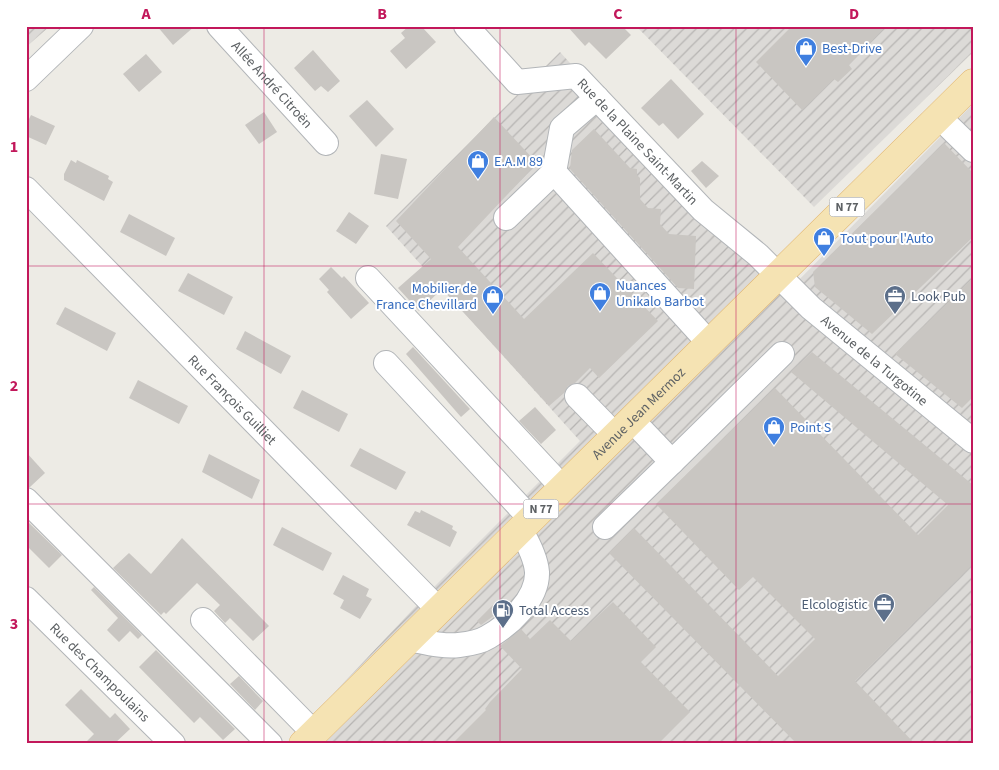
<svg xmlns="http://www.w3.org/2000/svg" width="999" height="770" viewBox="0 0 999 770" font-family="'Source Sans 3',sans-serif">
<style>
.industrial{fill:url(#industrial-furrows)}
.building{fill:#c9c6c2}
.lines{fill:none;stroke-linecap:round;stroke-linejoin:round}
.minor-casing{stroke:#b2b5b8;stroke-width:26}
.major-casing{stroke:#e0b36c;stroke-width:29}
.minor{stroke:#fff;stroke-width:24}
.major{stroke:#f5e3b3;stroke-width:28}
.grid{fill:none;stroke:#c2185b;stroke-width:1;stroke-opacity:0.55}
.labels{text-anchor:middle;stroke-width:4;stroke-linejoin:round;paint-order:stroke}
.shield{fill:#fff;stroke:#8e9092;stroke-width:1}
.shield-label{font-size:12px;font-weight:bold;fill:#5d6164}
.shop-label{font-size:14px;fill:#366cbe;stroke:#fff;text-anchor:start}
.street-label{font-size:14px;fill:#5d6164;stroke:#fff}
.service-label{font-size:14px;fill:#4e5e75;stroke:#fff;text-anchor:start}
.neatline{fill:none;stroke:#c2185b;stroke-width:2}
.grid-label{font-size:16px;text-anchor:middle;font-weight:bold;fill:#c2185b}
</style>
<defs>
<pattern id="industrial-furrows" width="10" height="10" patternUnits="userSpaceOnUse" patternTransform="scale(1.25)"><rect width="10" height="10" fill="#dcdad7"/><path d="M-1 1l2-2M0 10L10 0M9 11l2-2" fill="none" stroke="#b6b4b2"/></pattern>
</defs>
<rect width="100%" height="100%" fill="#edebe5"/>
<g class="industrial">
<polygon points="26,26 50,26 26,47"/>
<polygon points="636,26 973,26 973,52 814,207"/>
<polygon points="560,52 782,297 973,104 973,744 286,744 432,589 580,441 386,226"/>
</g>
<g class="building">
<polygon points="157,26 195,26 173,45"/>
<polygon points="409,26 421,26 436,42 406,69 390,51 405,38 401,33"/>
<polygon points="567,26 622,26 631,35 606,59 589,42 585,46"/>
<polygon points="792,26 886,26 849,65 852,69 838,82 834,79 802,110 756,62"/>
<polygon points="313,50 340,81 328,92 321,86 315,91 294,68"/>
<polygon points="146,54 162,72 139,92 123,74"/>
<polygon points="671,79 704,114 678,139 663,123 659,126 641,108"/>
<polygon points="367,100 394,129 376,147 349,116"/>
<polygon points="264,112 277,132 259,144 245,125"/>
<polygon points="31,115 55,126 46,145 26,136 26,125"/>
<polygon points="494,117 537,163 458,247 524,319 593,253 658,321 599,378 590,368 575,383 568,386 564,393 549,406 442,289 419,311 398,288 431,259 396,221"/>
<polygon points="594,129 630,168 637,169 637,175 640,178 640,199 648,208 661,209 660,224 669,234 696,236 694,289 678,288 570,169 572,150"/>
<polygon points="944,143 973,173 973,237 872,334 815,287 813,272"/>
<polygon points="381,154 407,159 398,199 374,194"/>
<polygon points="71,160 76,163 77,160 109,176 108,179 113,182 104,201 64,180 64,174"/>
<polygon points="702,161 719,176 706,188 691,171"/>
<polygon points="349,212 369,226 356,244 336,231"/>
<polygon points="129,214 175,238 166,256 120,232"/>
<polygon points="331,267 342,278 344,276 369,303 351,319 327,292 329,290 319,279"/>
<polygon points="188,273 233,297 224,315 178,291"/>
<polygon points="973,278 973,397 962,408 895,354"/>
<polygon points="65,307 116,333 107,351 56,324"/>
<polygon points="245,331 291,356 281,374 236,349"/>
<polygon points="413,347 470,409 461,417 406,354"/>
<polygon points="812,352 973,485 973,564 855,681 915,744 797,744 609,553 634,528 778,676 815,639 753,577 739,590 656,504 775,388 918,535 948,505 791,372"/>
<polygon points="138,380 188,406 179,424 129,398"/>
<polygon points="302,390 348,414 339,432 293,408"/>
<polygon points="535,407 556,430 541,444 519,421"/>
<polygon points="360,448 406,472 396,490 350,466"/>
<polygon points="26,452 45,473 30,487 26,487"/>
<polygon points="209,454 260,480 252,499 202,472"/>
<polygon points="421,510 453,526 452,529 457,532 450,547 407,525 415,511 420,513"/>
<polygon points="26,520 62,555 49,568 26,545"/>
<polygon points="282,527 332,553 323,571 273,545"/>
<polygon points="182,538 269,626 253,641 230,618 225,623 214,611 220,605 197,583 166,614 164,612 161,615 113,568 129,553 151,574"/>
<polygon points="343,575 369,589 366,596 372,599 360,619 340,608 344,600 333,594"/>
<polygon points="94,587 142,635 138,639 130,631 119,642 107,630 118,618 91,590"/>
<polygon points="496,602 503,609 481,625 477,621"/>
<polygon points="613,602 656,647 641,662 690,712 658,744 452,744 486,710 485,709 490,702 522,669 500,646 521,629 530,639 550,620 571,641"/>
<polygon points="156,650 235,729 223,740 200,717 194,723 139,667"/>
<polygon points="239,676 263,701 255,710 230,684"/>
<polygon points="81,689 110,718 115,713 130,729 114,744 84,744 94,734 65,705"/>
</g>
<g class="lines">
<g class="minor-casing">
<g id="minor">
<path id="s1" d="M219,26L326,143"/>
<path id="s2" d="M466,26L517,82L576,76L703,210L758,255L811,308L973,441"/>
<polyline points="26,79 81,26"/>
<polyline points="597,98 562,128 554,172 710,344"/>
<polyline points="938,116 973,150"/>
<path id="s3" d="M26,189L439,610"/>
<polyline points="506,218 554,172"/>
<polyline points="368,278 563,488"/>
<polyline points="386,363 531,519"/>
<polyline points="577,396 616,436"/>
<polyline points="632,420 672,462 782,354"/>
<polyline points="26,500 270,744"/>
<polyline points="605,527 672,462"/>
<path id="s4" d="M26,599L173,744"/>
<polyline points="203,620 314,733"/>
<path d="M409,639C425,642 443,647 459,645C468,644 480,642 488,637C509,625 538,599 537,572C536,558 527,541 520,529"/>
</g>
</g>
<g class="major-casing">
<g id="major">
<path id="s5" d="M303,744L973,83"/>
</g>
</g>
<use href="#minor" class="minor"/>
<use href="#major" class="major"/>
</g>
<path class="grid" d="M264,26V744M500,26V744M736,26V744M26,266H973M26,504H973"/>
<defs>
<g id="shop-pin" transform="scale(1.125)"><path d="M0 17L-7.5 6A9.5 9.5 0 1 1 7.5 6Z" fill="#3f7fe0" stroke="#fff"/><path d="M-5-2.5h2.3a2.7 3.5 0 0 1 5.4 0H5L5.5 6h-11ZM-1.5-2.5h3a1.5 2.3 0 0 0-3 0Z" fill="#fff"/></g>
<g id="office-pin" transform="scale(1.125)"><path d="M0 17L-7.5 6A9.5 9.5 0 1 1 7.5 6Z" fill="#5c6f8a" stroke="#fff"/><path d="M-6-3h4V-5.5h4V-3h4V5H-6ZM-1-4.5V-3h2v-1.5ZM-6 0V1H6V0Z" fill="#fff"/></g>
<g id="fuel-pin" transform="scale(1.125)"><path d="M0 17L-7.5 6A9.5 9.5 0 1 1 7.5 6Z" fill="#5c6f8a" stroke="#fff"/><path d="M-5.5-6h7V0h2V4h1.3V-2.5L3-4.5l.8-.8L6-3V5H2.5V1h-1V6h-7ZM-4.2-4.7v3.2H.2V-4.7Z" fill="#fff"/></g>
</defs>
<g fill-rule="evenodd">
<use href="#shop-pin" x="806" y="48"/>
<use href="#shop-pin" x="478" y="161"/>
<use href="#shop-pin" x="824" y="238"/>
<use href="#shop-pin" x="600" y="293"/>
<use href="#shop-pin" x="493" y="296"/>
<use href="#office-pin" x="895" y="296"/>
<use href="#shop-pin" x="774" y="427"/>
<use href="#office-pin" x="884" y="604"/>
<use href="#fuel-pin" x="503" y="610"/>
</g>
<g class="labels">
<g class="shield">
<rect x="829.5" y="197.5" width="35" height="19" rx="4"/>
<rect x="523.5" y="499.5" width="35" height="19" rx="4"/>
</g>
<g class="shield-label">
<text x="847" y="211">N 77</text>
<text x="541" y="513">N 77</text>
</g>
<g class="shop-label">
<text x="822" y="53">Best-Drive</text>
<text x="494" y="166">E.A.M 89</text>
<text x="840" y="243">Tout pour l'Auto</text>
<text x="616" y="290">Nuances<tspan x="616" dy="16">Unikalo Barbot</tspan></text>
<text x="477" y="293" text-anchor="end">Mobilier de<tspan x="477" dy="16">France Chevillard</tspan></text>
<text x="790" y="432">Point S</text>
</g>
<g class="street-label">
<text dy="5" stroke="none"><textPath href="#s1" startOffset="79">Allée André Citroën</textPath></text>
<text dy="5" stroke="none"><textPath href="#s2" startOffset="225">Rue de la Plaine Saint-Martin</textPath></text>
<text dy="5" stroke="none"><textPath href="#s2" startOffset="548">Avenue de la Turgotine</textPath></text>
<text dy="5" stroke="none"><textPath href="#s3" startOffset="295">Rue François Guilliet</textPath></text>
<text dy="5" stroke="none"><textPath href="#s5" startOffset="471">Avenue Jean Mermoz</textPath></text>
<text dy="5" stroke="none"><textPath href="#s4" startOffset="104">Rue des Champoulains</textPath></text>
</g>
<g class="service-label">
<text x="911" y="301">Look Pub</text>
<text x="868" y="609" text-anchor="end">Elcologistic</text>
<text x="519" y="615">Total Access</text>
</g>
</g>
<rect width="999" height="770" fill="none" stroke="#ffffff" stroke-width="55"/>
<rect x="28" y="28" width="944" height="714" class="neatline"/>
<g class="grid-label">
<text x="146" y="19">A</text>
<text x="382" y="19">B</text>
<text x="618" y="19">C</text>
<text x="854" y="19">D</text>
<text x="14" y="152">1</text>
<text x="14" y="391">2</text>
<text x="14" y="629">3</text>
</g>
</svg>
